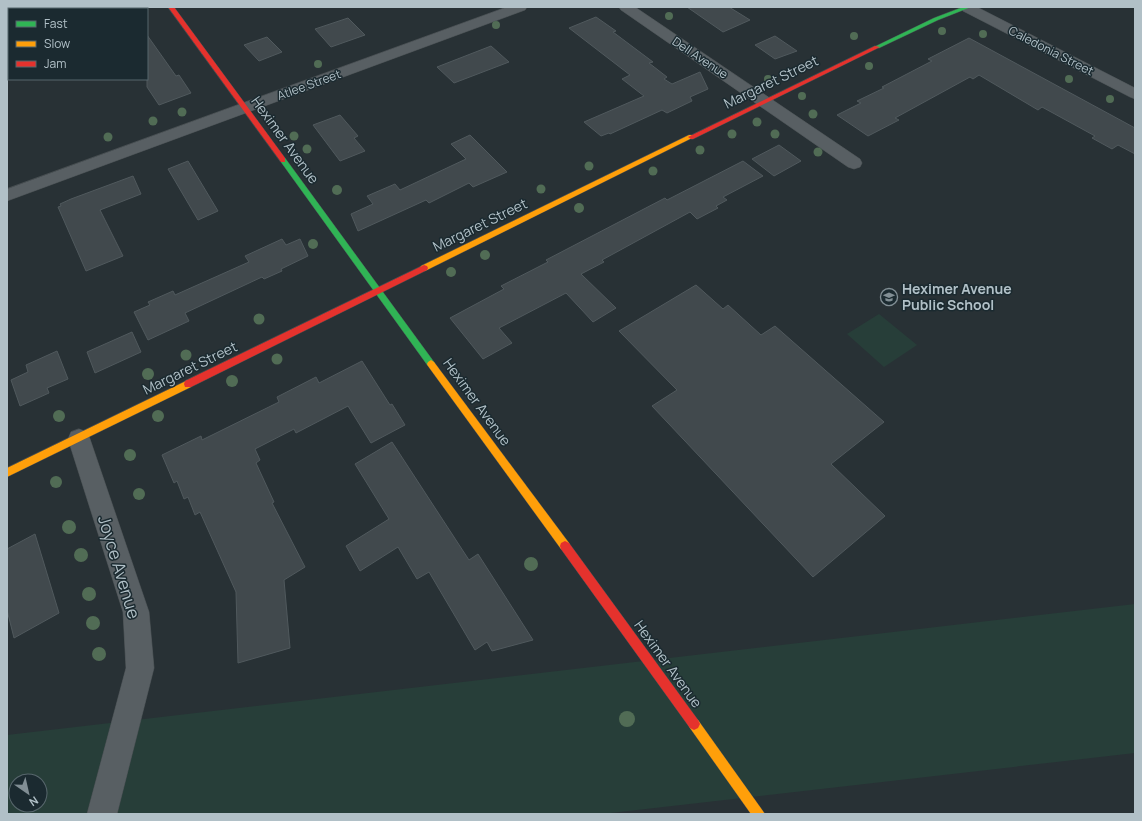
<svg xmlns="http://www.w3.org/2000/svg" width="1142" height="821" viewBox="0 0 1142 821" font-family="Manrope,sans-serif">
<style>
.green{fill:#273e39;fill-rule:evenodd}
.building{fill:#41494d;stroke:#50595d}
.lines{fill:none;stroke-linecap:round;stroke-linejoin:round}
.street-casing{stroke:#464d50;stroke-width:1}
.fast-casing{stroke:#464d50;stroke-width:1}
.slow-casing{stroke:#464d50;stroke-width:1}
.jam-casing{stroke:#464d50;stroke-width:1}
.street{fill:#585f63;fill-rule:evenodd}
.fast{fill:#30b455;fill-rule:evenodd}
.slow{fill:#ff9f0a;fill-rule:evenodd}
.jam{fill:#e5322d;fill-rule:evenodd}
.tree{fill:#516c55}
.labels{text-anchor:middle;stroke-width:3;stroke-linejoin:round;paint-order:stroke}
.far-street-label{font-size:12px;fill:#b1c0c7;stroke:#1b2a30}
.street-label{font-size:14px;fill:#b1c0c7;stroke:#1b2a30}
.poi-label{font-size:14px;font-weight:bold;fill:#b1c0c7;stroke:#1b2a30;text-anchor:start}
.near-street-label{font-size:17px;fill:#b1c0c7;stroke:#1b2a30}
</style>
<rect width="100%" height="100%" fill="#283135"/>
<g class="green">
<polygon points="879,314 917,345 884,367 847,334"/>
<path d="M1135,604V753L602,814H7V735ZM16,781H40V805H16Z"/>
</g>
<g class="building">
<polygon points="687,7 729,7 750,20 723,32"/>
<polygon points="596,17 616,31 613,32 653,62 649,63 667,77 664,79 672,84 700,72 708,89 690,97 692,101 667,113 662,110 610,134 609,133 601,136 584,122 644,96 622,79 630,75 569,28"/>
<polygon points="348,18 365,35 331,47 315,29"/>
<polygon points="147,35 176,76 179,75 191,93 159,105 147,87"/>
<polygon points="775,36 797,51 775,59 755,45"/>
<polygon points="267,37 282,52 259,61 244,45"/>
<polygon points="969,38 1135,128 1135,154 1118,145 1112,149 1092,138 1095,136 1042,107 1038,110 979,75 973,79 970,77 895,118 899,120 868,136 837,115 861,103 857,101 884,88 882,87 932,61 928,59"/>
<polygon points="491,46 509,62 454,83 437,67"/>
<polygon points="340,115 358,136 354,138 365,151 340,161 313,125"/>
<polygon points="470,135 507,172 473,187 469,183 429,203 426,200 358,231 351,214 373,204 367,196 395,184 400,190 466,159 451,144"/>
<polygon points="779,145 801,161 774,176 752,159"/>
<polygon points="188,161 218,211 198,220 168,169"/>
<polygon points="743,161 763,176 723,197 727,200 716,206 718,208 697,219 690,212 602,260 604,262 581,274 616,308 593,322 566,293 499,328 512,343 483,359 450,318 504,289 501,286 548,262 546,260 665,198 667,200"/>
<polygon points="133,176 141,194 100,210 123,256 86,271 58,207 61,206 60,204 71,199"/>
<polygon points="282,239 286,245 300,239 308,256 281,269 282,271 264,279 262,277 185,313 189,321 148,340 134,312 150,305 148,302 173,291 175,295 249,262 245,256"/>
<polygon points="696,285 723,309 728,305 761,335 775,326 884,422 831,464 885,516 813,577 652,406 677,390 619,331"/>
<polygon points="132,332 141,352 95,373 87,352"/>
<polygon points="57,351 68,379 47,388 49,393 20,406 11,380 28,372 26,365"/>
<polygon points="362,361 390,405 392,404 405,425 371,443 348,406 296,433 294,429 255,449 260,460 256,463 274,502 272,503 305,567 284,580 290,648 238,663 236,592 200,512 195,515 188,497 184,499 177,481 174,483 162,455 201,436 202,440 279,402 277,397 316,377 319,383"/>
<polygon points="392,442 469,560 478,554 533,640 492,651 487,642 475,650 429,572 417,579 398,547 360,571 346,546 389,519 355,464"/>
<polygon points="35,534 59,613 14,638 7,610 7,549"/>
</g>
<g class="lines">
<g class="street-casing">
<g id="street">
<polygon points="101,7 120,7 118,9 99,9"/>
<polygon points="507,7 527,7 525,10 7,201 7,189"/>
<polygon points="619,7 635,7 860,159 862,163 860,167 854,169 848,167 621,10"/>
<polygon points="962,7 977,7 1135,88 1135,99 1130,97 963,11"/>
<rect x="7" y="34" width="2" height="9"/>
<polygon points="79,429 87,432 90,439 149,612 154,668 117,814 87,814 126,668 123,612 68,439 71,432"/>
</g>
</g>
<g class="fast-casing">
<g id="fast">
<polygon points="963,7 971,7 938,20 879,48 874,47 934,18"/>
<polygon points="281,158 285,158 434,362 435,364 434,366 428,366 281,162"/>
</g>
</g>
<g class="slow-casing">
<g id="slow">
<polygon points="689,135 691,135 694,137 427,270 424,271 420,268 421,266"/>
<polygon points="431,360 434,362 569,543 570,546 569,549 565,551 561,549 428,366 427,364 428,362"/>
<polygon points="188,380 191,381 192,384 191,387 7,477 7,468"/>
<polygon points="694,718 698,720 765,814 751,814 690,728 688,724 690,720"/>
</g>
</g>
<g class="jam-casing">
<g id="jam">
<polygon points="168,7 174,7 285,158 285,162 281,162"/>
<polygon points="875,46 880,47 693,139 691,139 688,137"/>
<polygon points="424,265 427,266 428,268 427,270 191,387 185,387 184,384 185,381"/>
<polygon points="565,541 569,543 698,720 700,724 698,728 694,730 690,728 561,549 560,546 561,543"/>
</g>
</g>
<use href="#street" class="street"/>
<use href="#fast" class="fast"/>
<use href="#slow" class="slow"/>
<use href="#jam" class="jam"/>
</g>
<g class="tree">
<circle cx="669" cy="16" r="4"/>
<circle cx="496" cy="25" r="4"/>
<circle cx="942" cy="31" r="4"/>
<circle cx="983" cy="34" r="4"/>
<circle cx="854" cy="36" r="4"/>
<circle cx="318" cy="64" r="4"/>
<circle cx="869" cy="66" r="4"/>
<circle cx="768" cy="79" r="4"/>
<circle cx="1069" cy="79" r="4"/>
<circle cx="802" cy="96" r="4"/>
<circle cx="1110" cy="99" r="4"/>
<circle cx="182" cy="112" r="4.5"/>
<circle cx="813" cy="114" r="4.5"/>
<circle cx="153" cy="121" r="4.5"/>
<circle cx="757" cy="122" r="4.5"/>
<circle cx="732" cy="134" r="4.5"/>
<circle cx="775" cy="134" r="4.5"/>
<circle cx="294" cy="136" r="4.5"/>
<circle cx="108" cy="137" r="4.5"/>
<circle cx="307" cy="149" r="4.5"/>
<circle cx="700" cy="150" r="4.5"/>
<circle cx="818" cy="152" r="4.5"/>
<circle cx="589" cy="166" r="4.5"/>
<circle cx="653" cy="171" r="4.5"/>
<circle cx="541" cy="189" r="4.5"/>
<circle cx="337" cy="190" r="5"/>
<circle cx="579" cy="208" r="5"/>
<circle cx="313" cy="244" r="5"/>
<circle cx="485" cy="255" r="5"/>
<circle cx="451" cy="272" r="5"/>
<circle cx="259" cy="319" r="5.5"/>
<circle cx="186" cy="355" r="5.5"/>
<circle cx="277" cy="359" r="5.5"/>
<circle cx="148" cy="374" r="6"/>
<circle cx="232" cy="381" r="6"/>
<circle cx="59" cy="416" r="6"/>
<circle cx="158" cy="416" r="6"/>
<circle cx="130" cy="455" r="6"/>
<circle cx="56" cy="482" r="6"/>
<circle cx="139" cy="494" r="6"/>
<circle cx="69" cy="527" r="7"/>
<circle cx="81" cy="555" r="7"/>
<circle cx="531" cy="564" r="7"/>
<circle cx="89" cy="594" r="7"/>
<circle cx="93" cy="623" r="7"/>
<circle cx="99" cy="654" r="7"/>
<circle cx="627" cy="719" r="8"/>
</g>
<defs>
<g id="school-ring" transform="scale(0.9)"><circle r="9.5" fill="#1b2a30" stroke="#818e94" stroke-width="1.5"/><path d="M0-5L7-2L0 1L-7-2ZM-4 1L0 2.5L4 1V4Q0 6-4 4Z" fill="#818e94"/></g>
</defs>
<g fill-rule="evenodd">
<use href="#school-ring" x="889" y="297"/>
</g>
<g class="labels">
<g class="far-street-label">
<text transform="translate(1051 51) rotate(27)" y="4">Caledonia Street</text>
<text transform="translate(700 58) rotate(34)" y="4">Dell Avenue</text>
<text transform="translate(309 85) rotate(-20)" y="4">Atlee Street</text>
</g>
<g class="street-label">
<text transform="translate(771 82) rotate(-26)" y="5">Margaret Street</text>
<text transform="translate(285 140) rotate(54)" y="5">Heximer Avenue</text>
<text transform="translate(480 225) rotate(-26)" y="5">Margaret Street</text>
<text transform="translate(190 368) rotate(-26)" y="5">Margaret Street</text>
<text transform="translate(477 402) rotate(54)" y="5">Heximer Avenue</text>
<text transform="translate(668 664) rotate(54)" y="5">Heximer Avenue</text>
</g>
<g class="poi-label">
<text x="902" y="294">Heximer Avenue<tspan x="902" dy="16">Public School</tspan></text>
</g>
<g class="near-street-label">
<text transform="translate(119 567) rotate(73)" y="6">Joyce Avenue</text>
</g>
</g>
<rect width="1142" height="821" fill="none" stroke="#b1c0c7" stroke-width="16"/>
<rect x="8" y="8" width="140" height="72" fill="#1b2a30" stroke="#57666c"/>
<rect x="16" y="21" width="20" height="6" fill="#30b455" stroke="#57666c"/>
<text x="44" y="28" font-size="12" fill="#b1c0c7">Fast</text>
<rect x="16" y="41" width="20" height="6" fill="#ff9f0a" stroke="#57666c"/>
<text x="44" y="48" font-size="12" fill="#b1c0c7">Slow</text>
<rect x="16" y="61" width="20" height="6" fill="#e5322d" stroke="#57666c"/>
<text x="44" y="68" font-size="12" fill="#b1c0c7">Jam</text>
<g transform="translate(28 793) rotate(146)"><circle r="19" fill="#1b2a30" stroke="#57666c"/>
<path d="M0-3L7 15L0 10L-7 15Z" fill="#818e94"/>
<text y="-6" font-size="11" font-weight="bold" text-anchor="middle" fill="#b1c0c7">N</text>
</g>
</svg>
